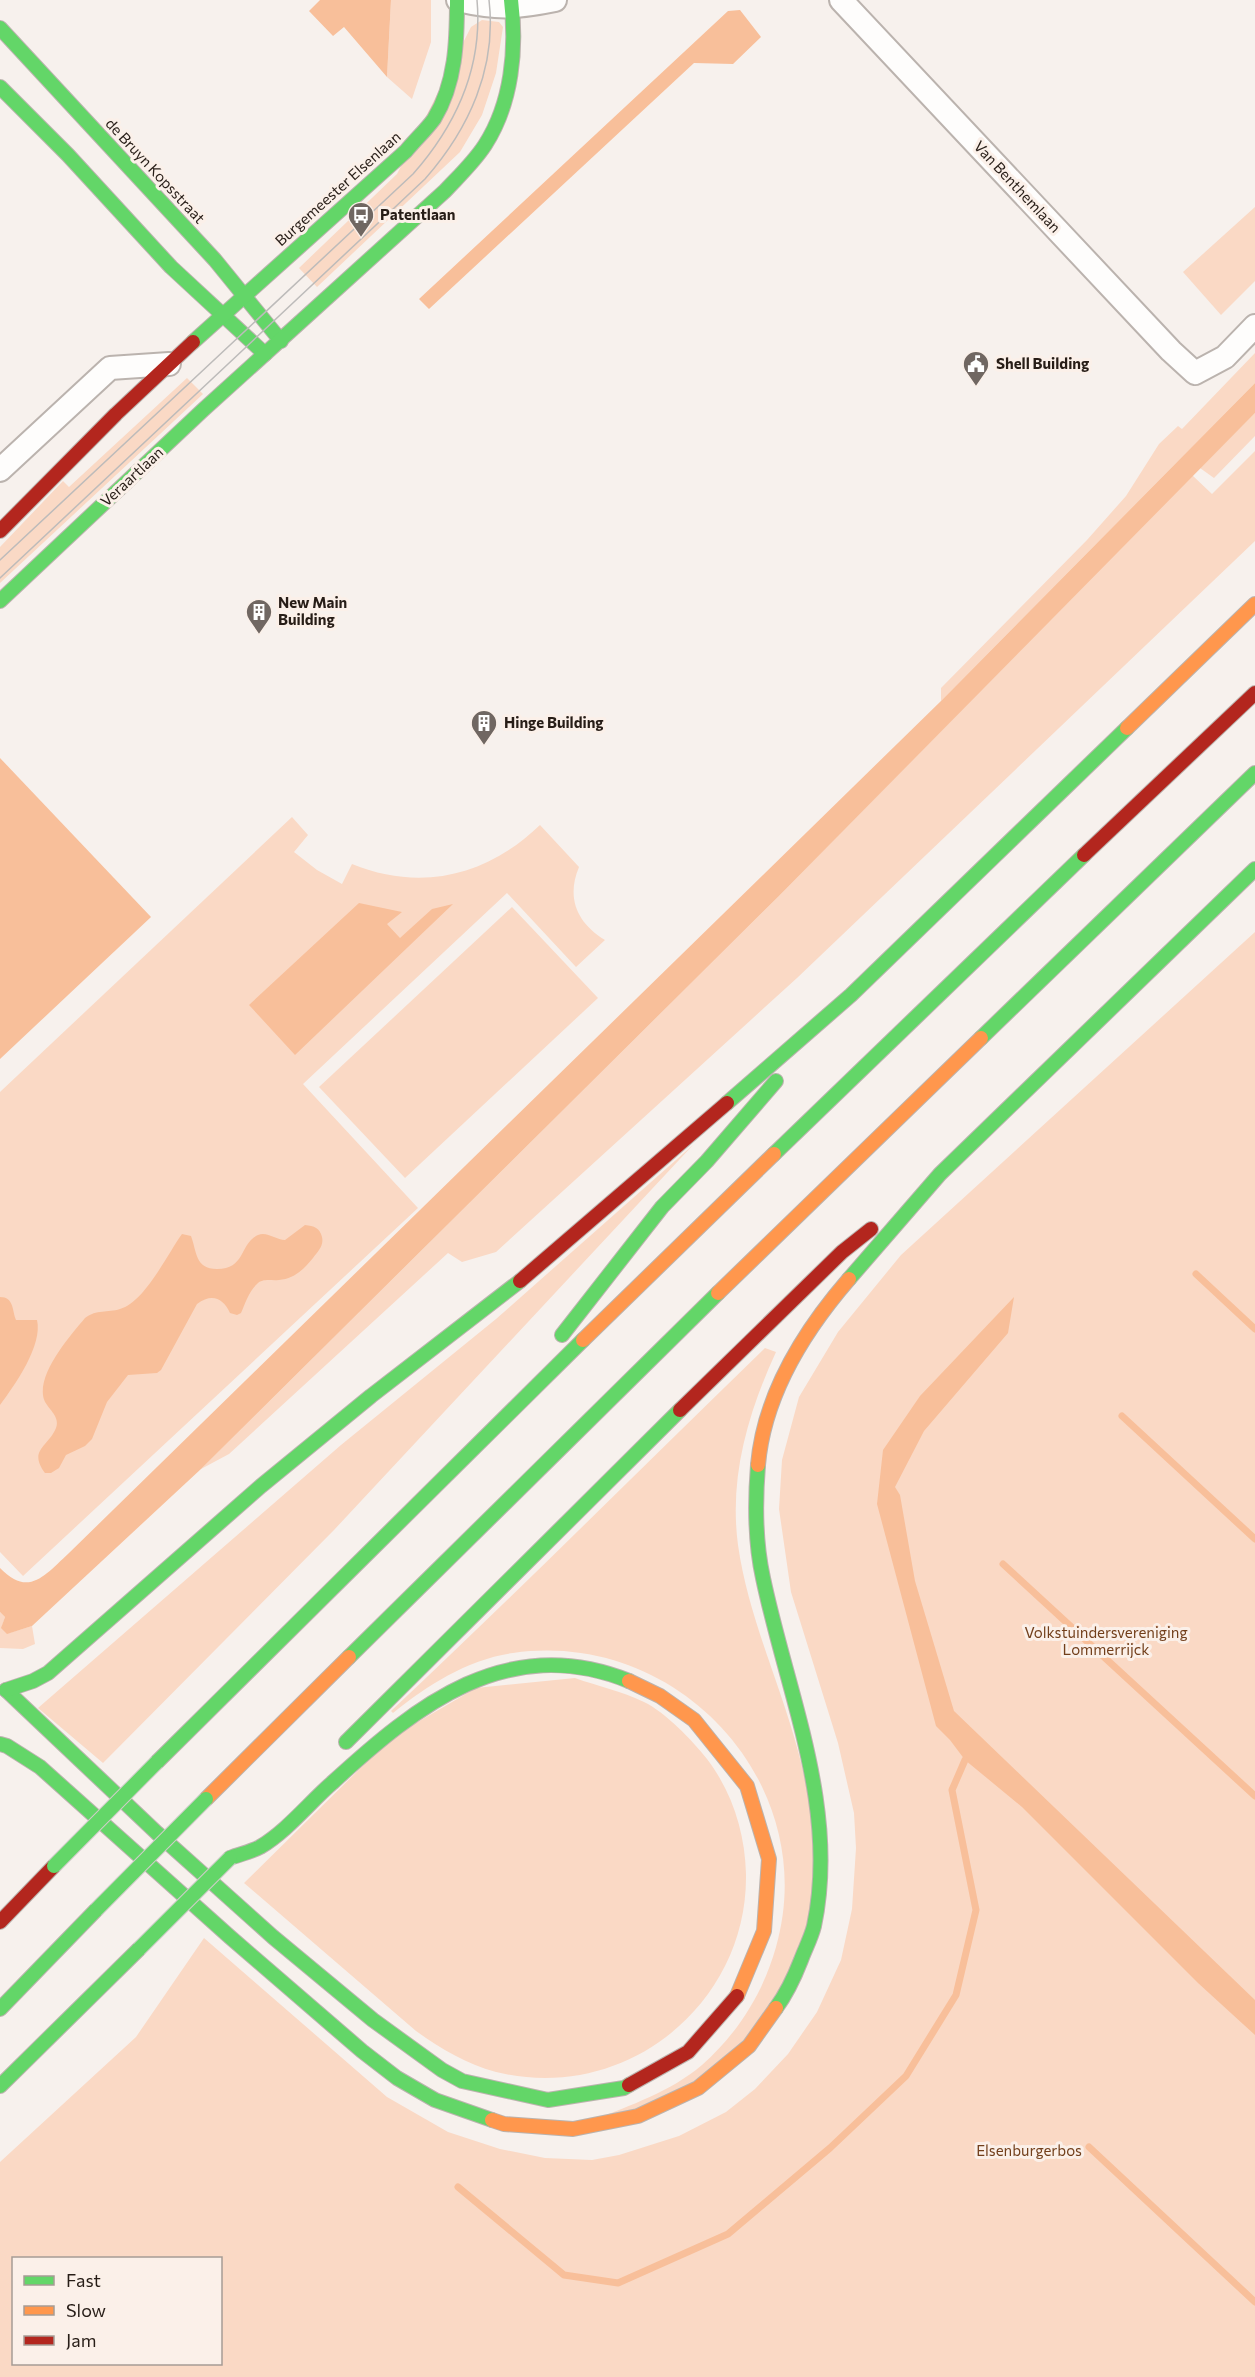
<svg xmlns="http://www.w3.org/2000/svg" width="1255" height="2377" viewBox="0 0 1255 2377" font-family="Commissioner,sans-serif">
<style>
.green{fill:#fad9c5;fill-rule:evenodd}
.water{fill:#f8bf9a}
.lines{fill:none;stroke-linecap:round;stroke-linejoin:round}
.stream{stroke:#f8bf9a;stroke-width:7}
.street-casing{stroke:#bbb3ae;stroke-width:26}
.fast-casing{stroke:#bbb3ae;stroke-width:16}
.slow-casing{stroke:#bbb3ae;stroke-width:16}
.jam-casing{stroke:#bbb3ae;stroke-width:16}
.street{stroke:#fefdfc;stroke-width:22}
.fast{stroke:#63d668;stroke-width:14}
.slow{stroke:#ff974d;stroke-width:14}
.jam{stroke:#b3261e;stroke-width:14}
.tram{stroke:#bdbbba;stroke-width:1.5}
.fast-bridge-casing{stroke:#d1cdca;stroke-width:16;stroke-linecap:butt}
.fast-bridge{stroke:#63d668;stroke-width:14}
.labels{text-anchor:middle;stroke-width:6;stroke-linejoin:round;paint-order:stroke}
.street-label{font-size:15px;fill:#271d17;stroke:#fbf0e9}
.poi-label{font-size:15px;font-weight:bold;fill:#271d17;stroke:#fbf0e9;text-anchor:start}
.park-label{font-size:15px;fill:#723f1b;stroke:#fbf0e9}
</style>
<rect width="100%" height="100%" fill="#f7f1ed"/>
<g class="green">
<polygon points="391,0 431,0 431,42 412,99 387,77"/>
<polygon points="482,20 499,22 503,27 496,73 482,115 460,152 317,287 299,268 397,174 471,27"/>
<polygon points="1255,207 1255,281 1221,315 1183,272"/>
<polygon points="1255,353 1255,383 941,701 941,688 1087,540 1126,496 1159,444 1178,426 1182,429"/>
<polygon points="187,378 203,394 0,583 0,547 63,481 69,487"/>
<polygon points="1255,413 1255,436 1214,478 1200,468"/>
<polygon points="1255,451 1255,541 797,978 496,1252 462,1262 448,1253 229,1454 201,1469 779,896 1192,475 1212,494"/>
<path d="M292,817L308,835L294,852L317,870L342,884L352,864C421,892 487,876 540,825L579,867C566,898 577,923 605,940L576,967L507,893L303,1084L418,1208L23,1576L0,1552V1092Z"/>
<polygon points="512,907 598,998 405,1178 319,1087"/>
<path d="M1255,932V2377H0V2162L136,2037L204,1938L387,2097L448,2132L500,2149L545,2158L592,2160L619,2155L679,2136L726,2112L755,2089L788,2054L817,2012L841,1960L852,1909L856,1848L854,1813L838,1743L791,1592L779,1509L782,1460L799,1397L838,1332L901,1255ZM14,2258H220V2364H14Z"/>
<polygon points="693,1145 334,1530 103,1763 38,1708 341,1445 496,1319"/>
<path d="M765,1348L776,1352C748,1413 729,1477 738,1545C749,1623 786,1695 803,1771C810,1803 816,1838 815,1870C814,1960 761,2046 683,2090C655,2106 624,2114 593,2120C631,2105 670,2092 702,2065C738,2033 763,1993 776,1947C822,1785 679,1629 513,1653C469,1659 427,1685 393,1713L391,1711C518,1592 640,1469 765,1348Z"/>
<polygon points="0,1612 5,1617 2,1626 9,1633 32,1626 35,1644 23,1649 0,1648"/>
<path d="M575,1678C597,1686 622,1691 644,1702C665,1712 693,1741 707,1759C732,1792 745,1832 746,1874C748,2005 624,2104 496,2072C466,2064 440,2048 416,2031L244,1883L392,1737L476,1688Z"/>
</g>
<g class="water">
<polygon points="320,0 391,0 387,77 344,27 333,36 309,11"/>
<polygon points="740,10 761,37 733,64 694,63 429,309 419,299 728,11"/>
<path d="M1255,383V413L779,896L201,1469L32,1626L7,1634L1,1628L5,1617L0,1612V1568C29,1598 45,1575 69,1553L941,701Z"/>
<polygon points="0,758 151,917 0,1059"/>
<polygon points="359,903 402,912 387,924 400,938 432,909 453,904 295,1055 249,1005"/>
<path d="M305,1225C314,1226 320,1228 322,1237C324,1246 318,1251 313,1258C304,1269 294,1279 279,1280C271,1281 263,1278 257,1284C249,1291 245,1304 241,1313L237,1315L230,1313C223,1298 212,1293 197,1304L161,1370L157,1373L128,1375L107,1402L92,1439L85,1446L66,1455L59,1468L51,1473H45C28,1450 48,1447 56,1428C61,1414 44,1408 43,1395C40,1370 70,1336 85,1318C97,1309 107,1313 120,1309C145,1302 168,1253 182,1234L191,1236C197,1252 195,1269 217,1269C246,1269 239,1244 258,1235C267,1231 276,1240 285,1240Z"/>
<path d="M0,1297C14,1297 12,1310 16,1320H37C43,1345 15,1385 0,1405Z"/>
<polygon points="1014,1297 1008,1333 924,1431 895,1487 900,1495 915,1581 954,1711 1255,2000 1255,2035 1198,1983 1022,1807 965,1760 950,1740 936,1726 877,1504 883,1450 920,1396"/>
</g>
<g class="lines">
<g class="stream">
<polyline points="1196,1274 1255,1329"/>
<polyline points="1122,1416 1255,1539"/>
<polyline points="1003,1564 1255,1796"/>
<polyline points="1089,2147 1255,2302"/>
<polyline points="458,2187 564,2275 618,2283 728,2234 830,2148 906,2076 956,1995 976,1910 952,1790 965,1760"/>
</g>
<g class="street-casing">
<g id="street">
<path d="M458,0C497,9 516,8 555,0"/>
<polyline points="841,0 1171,351 1195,373 1225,357 1255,326"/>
<polyline points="0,470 110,368 169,364"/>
</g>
</g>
<g class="fast-casing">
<g id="fast">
<polyline points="0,28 215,260 281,341"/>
<polyline points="0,87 68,155 171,267 265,354"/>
<path d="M193,342L406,151C415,140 426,130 434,119C456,83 457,41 457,0"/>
<path d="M0,601L203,410L445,191C459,176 474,162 485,145C512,103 517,49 511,0"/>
<polyline points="981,1038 1255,773"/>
<polyline points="727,1103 851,995 1127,728"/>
<polyline points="774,1154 1084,855"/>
<polyline points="849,1279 940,1174 1255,869"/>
<polyline points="562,1335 662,1207 707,1161 776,1081"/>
<path d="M758,1465C755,1502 755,1542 763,1578C787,1693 839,1808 814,1926C811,1938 805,1949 801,1960C794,1978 787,1993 776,2008"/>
<polyline points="349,1657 718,1293"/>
<polyline points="6,1690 157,1833 273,1937 373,2020 442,2070 462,2081 548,2100 624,2088 629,2085"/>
<polyline points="6,1690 33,1681 48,1673 261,1486 371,1396 520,1281"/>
<polyline points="346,1742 680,1410"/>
<polyline points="0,1744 7,1746 40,1767 230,1937 362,2051 397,2078 435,2100 492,2120"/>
<polyline points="157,1762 583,1340"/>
<path d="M230,1858C240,1854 251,1852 260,1847C287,1831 309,1803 332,1783C417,1705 507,1632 629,1681"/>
<polyline points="0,2009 96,1910"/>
<polyline points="0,2086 139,1949"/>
</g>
</g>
<g class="slow-casing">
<g id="slow">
<polyline points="1127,728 1255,604"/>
<polyline points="718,1293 981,1038"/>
<polyline points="583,1340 774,1154"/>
<path d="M758,1465C764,1394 804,1331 849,1279"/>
<polyline points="629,1681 660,1696 694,1720 747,1786 769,1859 764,1931 737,1996"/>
<polyline points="206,1799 349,1657"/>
<polyline points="492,2120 504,2124 573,2129 638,2116 698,2088 749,2046 776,2008"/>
</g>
</g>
<g class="jam-casing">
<g id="jam">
<polyline points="0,531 116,414 193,342"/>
<polyline points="1084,855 1255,693"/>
<polyline points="520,1281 727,1103"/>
<polyline points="680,1410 842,1252 871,1229"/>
<polyline points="0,1922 54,1866"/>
<polyline points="629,2085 688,2052 737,1996"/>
</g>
</g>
<use href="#street" class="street"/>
<use href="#fast" class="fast"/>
<use href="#slow" class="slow"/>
<use href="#jam" class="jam"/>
<g class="tram">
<path d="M0,560L413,174C456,125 483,67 477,0"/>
<path d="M0,578L425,179C469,129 497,68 489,0"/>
</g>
<g class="fast-bridge-casing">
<g id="fast-bridge">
<polyline points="54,1866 157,1762"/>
<polyline points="96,1910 206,1799"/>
<polyline points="139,1949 230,1858"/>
</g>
</g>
<use href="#fast-bridge" class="fast-bridge"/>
</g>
<defs>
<g id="bus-pin" transform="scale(1.35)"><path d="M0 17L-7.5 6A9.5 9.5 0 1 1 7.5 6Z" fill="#706762" stroke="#fbf0e9"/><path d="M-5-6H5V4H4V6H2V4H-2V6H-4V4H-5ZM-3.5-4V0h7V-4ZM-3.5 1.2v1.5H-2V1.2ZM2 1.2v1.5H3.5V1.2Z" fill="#fff"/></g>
<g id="civic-pin" transform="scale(1.35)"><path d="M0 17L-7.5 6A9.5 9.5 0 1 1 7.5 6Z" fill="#706762" stroke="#fbf0e9"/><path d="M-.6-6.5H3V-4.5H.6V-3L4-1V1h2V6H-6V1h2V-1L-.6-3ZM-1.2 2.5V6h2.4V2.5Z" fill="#fff"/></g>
<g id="building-pin" transform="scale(1.35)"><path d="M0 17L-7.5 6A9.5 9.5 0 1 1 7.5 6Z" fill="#706762" stroke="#fbf0e9"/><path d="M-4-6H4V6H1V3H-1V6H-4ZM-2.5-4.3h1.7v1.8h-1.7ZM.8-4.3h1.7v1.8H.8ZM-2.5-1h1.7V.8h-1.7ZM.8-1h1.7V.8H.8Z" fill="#fff"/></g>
</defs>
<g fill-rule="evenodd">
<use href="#bus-pin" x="361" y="215"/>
<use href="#civic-pin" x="976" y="364"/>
<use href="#building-pin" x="259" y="612"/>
<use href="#building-pin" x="484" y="723"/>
</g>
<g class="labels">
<g class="street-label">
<text transform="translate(155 171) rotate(47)" y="5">de Bruyn Kopsstraat</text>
<text transform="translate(1017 187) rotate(47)" y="5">Van Benthemlaan</text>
<text transform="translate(338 189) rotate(-42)" y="5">Burgemeester Elsenlaan</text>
<text transform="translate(132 477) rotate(-43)" y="5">Veraartlaan</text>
</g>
<g class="poi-label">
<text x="380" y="220">Patentlaan</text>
<text x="996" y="369">Shell Building</text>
<text x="278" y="608">New Main<tspan x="278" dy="17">Building</tspan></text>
<text x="504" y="728">Hinge Building</text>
</g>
<g class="park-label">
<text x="1106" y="1638">Volkstuindersvereniging<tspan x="1106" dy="17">Lommerrijck</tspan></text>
<text x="1029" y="2156">Elsenburgerbos</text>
</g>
</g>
<rect x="12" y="2257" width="210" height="108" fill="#fbf0e9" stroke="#a69c95" stroke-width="1.5"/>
<rect x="24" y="2276" width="30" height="9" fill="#63d668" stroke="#a69c95" stroke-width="1.5"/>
<text x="66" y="2287" font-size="18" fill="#271d17">Fast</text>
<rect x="24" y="2306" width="30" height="9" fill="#ff974d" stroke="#a69c95" stroke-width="1.5"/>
<text x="66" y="2317" font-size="18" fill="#271d17">Slow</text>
<rect x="24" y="2336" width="30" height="9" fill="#b3261e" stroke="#a69c95" stroke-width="1.5"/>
<text x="66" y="2347" font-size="18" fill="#271d17">Jam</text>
</svg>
